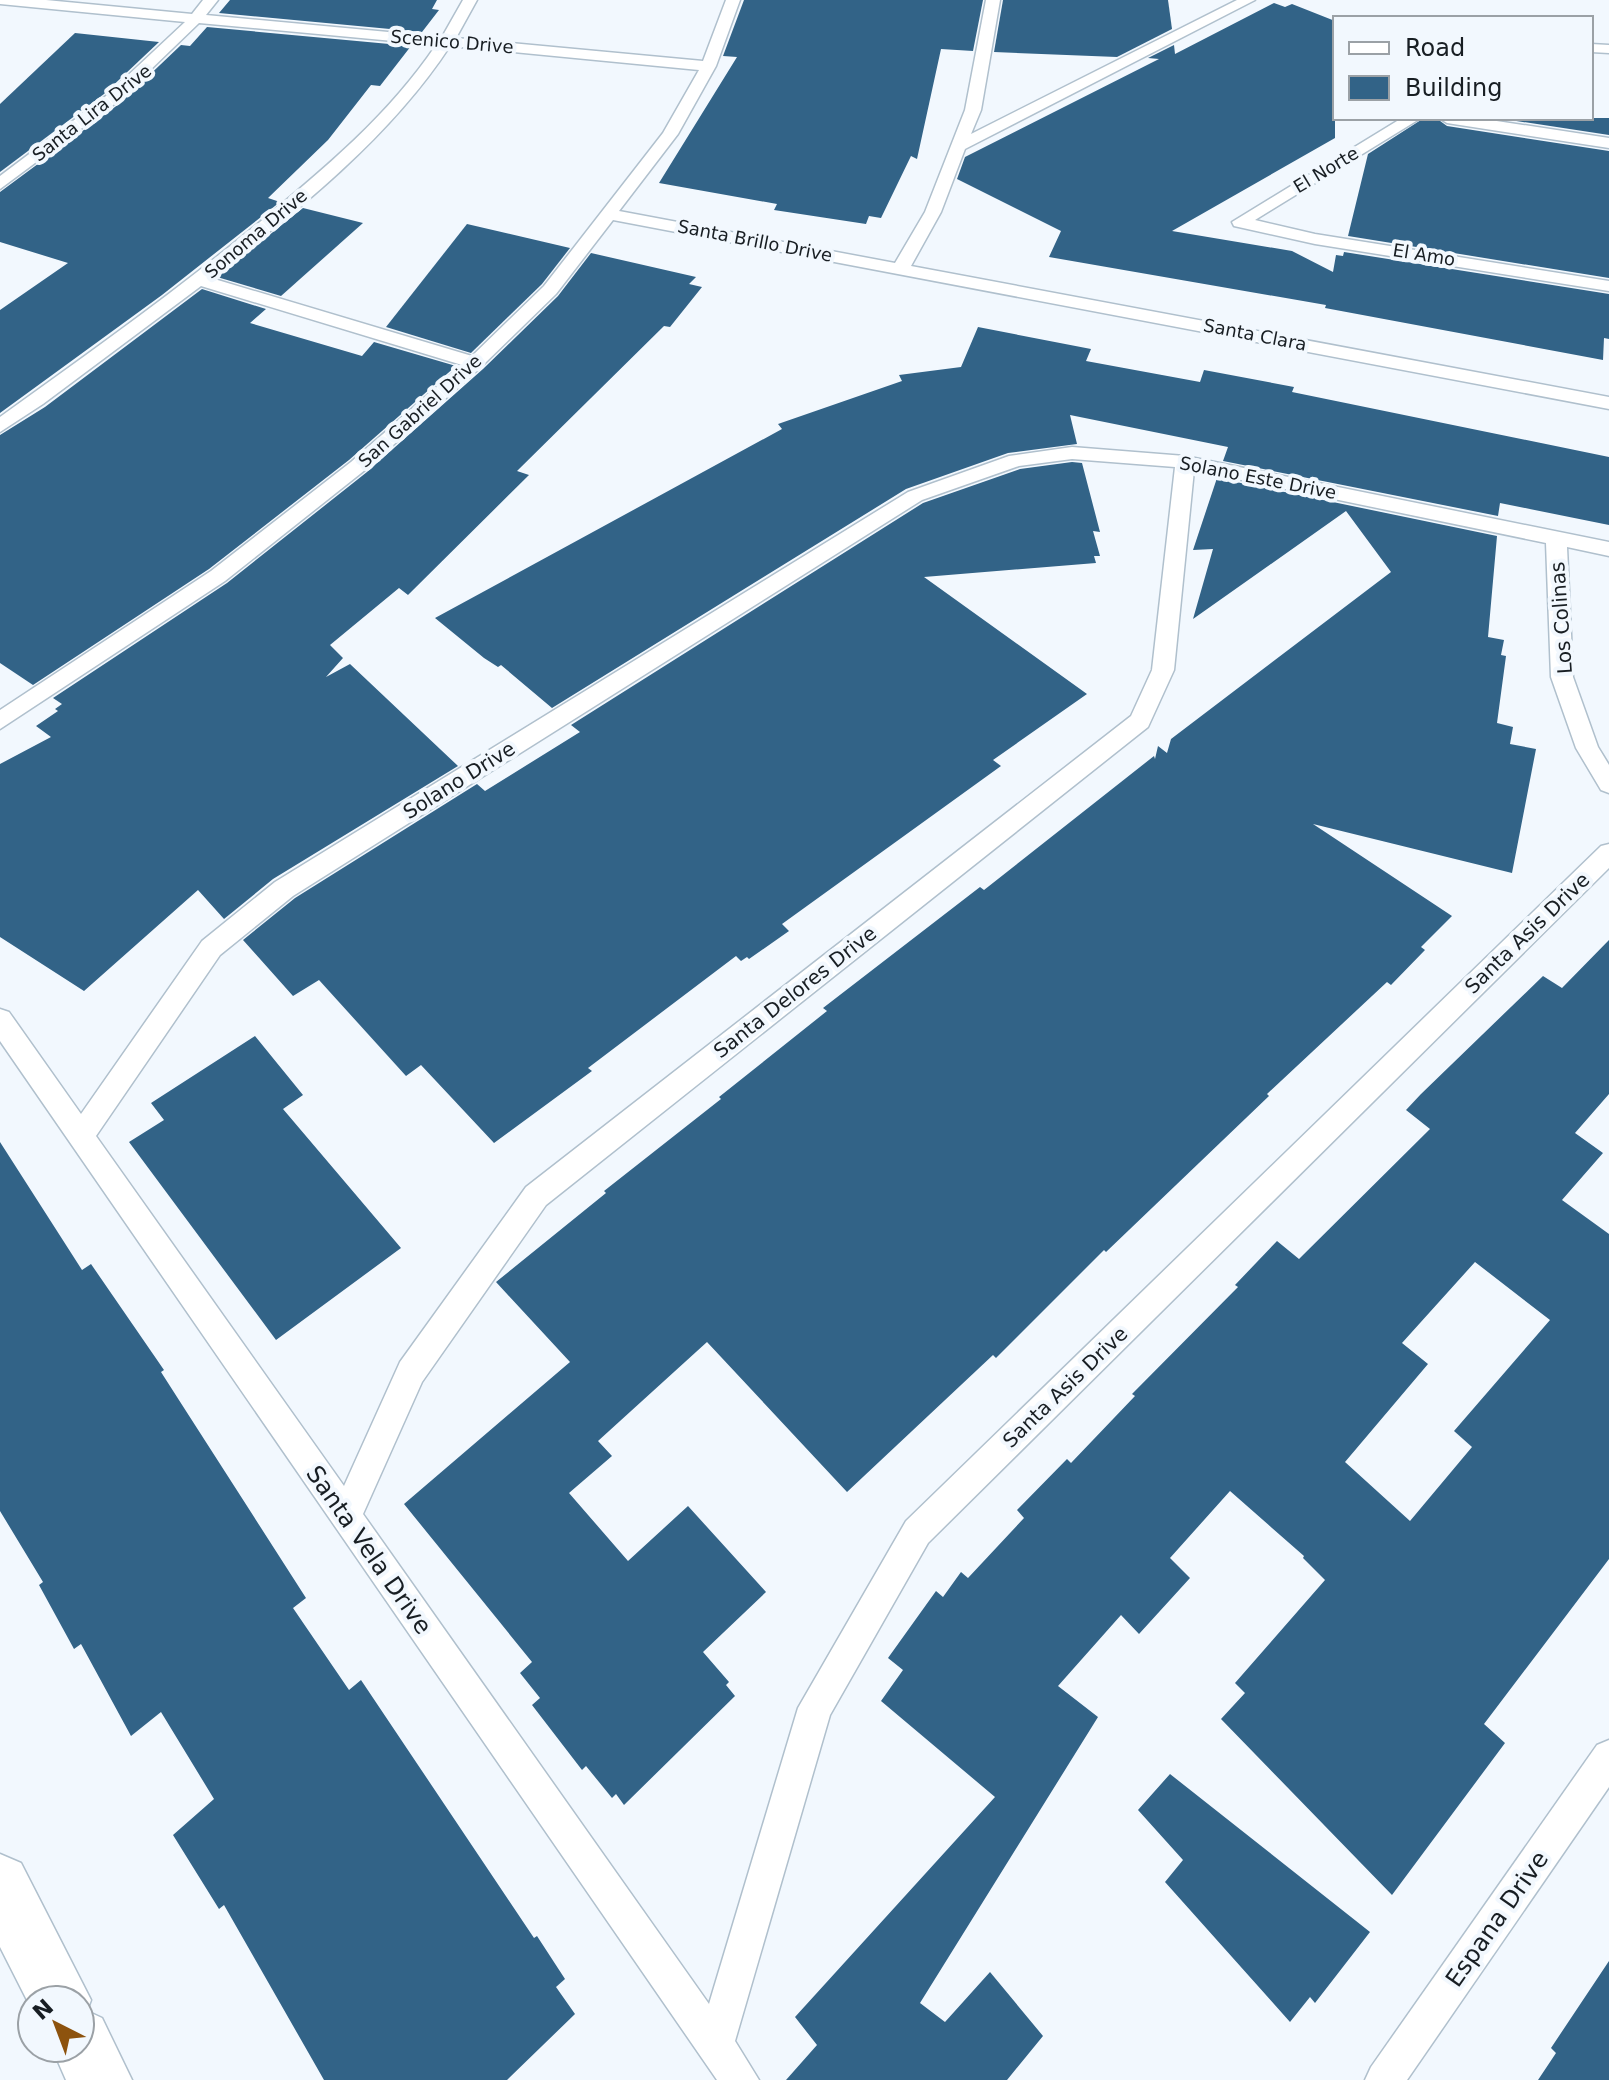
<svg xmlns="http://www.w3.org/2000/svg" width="1609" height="2080" viewBox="0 0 1609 2080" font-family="'DejaVu Sans',sans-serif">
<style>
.building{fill:#326387;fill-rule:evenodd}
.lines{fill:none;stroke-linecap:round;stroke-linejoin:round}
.lane-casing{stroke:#b0c0cd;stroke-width:3}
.secondary-casing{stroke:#b0c0cd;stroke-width:3}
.lane{fill:#fff;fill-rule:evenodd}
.secondary{fill:#fff;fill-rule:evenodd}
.labels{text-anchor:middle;stroke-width:8;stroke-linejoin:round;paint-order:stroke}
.far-street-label{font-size:18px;fill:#181e23;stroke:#f2f8fe}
.street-label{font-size:20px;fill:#181e23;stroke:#f2f8fe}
.near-street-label{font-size:24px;fill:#181e23;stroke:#f2f8fe}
</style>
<rect width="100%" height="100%" fill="#f2f8fe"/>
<g class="building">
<polygon points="230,0 437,0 432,9 439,10 422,32 219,13"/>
<polygon points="744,0 983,0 973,51 941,49 917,159 911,156 881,218 869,216 866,224 774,210 777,204 659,183 737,57 723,56"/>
<polygon points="1003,0 1168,0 1172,29 1117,57 994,52"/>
<polygon points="1274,3 1285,7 1292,4 1335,21 1335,138 1172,231 1292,251 1333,272 1336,255 1343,256 1344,252 1609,294 1609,339 1604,338 1603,360 1325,308 1326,305 1049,257 1061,231 957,179 965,157 1159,59 1148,58 1174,45 1175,54"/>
<polygon points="207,27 411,46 380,86 371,85 328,140 268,198 280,202 162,295 0,413 0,310 68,263 0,242 0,192 119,104 181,45 190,46"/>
<polygon points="75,33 159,42 104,94 0,172 0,104"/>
<polygon points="1424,118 1436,118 1447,126 1609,151 1609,278 1348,236 1368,154"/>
<polygon points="1497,118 1609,118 1609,135"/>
<polygon points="303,208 363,223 281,296 217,277"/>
<polygon points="467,224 570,248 542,284 471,353 386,327"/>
<polygon points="591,253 696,277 689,284 702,287 670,327 664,326 517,471 529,475 408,595 399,588 330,645 343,658 326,677 350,664 458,766 273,879 224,919 198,890 84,991 0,937 0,764 51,737 36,726 58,711 55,709 62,704 53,698 227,583 367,472 483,369 558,296"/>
<polygon points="202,289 266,309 250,323 362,356 374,342 456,366 349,460 209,569 33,685 0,663 0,435 45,407"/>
<polygon points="978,327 1091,349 1086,361 1200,382 1204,370 1294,387 1292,392 1609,457 1609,525 1500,503 1498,516 1223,461 1228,447 1070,415 1077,444 1008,453 906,489 552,708 501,665 498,667 484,658 435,618 782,429 778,424 902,381 899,375 961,367"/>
<polygon points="1072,462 1082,463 1100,532 1093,531 1100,556 1094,556 1096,563 924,577 1087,694 993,760 1001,766 782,924 789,931 749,959 747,957 741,961 736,956 588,1068 592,1071 494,1143 421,1065 406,1076 319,980 293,996 243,940 295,898 477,784 485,791 580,732 571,725 923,503 1020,469"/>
<polygon points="1217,478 1497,536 1488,637 1504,640 1501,655 1506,656 1497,723 1513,727 1510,744 1536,749 1512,873 1313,824 1452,916 1421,947 1425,950 1391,985 1387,982 1267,1094 1269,1096 1106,1252 1104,1250 996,1358 993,1355 847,1492 707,1342 598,1441 612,1456 569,1493 628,1561 688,1506 766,1592 703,1652 729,1682 726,1685 735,1696 624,1805 616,1794 612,1798 586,1766 582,1770 532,1705 540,1698 520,1673 532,1662 404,1504 570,1362 496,1282 606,1193 604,1191 721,1099 719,1097 827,1011 823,1008 980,887 984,890 1154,756 1155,759 1158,746 1167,753 1171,739 1391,572 1346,511 1193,619 1213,549 1193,550"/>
<path d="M1609,940V1094L1575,1133L1603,1153L1562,1200L1609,1234V1559L1484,1724L1505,1743L1392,1895L1221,1719L1245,1693L1235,1683L1325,1580L1303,1558L1304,1556L1230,1491L1170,1558L1190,1578L1139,1634L1121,1615L1058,1686L1098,1717L920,2003L945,2022L990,1972L1043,2036L1007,2080H786L817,2045L795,2017L995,1797L881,1701L903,1670L888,1658L936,1591L943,1597L961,1572L968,1578L1024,1518L1017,1510L1067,1459L1071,1463L1135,1396L1132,1394L1238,1287L1235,1285L1277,1241L1299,1259L1430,1129L1406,1110L1421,1094L1543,976L1562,988ZM1475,1262L1550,1320L1454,1431L1472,1447L1410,1521L1345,1462L1428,1364L1402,1343Z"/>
<polygon points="255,1036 303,1095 283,1109 401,1248 276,1340 129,1142 164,1120 151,1103"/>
<polygon points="0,1142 82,1270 91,1264 164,1370 161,1372 177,1397 306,1598 293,1608 349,1690 361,1680 534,1938 537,1936 565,1979 556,1987 575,2014 507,2080 324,2080 224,1905 219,1909 173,1835 214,1799 161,1712 131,1736 81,1644 74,1649 39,1585 43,1582 0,1511"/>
<polygon points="1170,1774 1370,1932 1315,2003 1310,1997 1290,2022 1165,1882 1183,1860 1138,1810"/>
<polygon points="1609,1961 1609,2080 1538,2080 1556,2053 1551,2048"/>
</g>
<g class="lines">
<g class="lane-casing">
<g id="lane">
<path d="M0,0H46L192,14L203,0H218L206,15L442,37L463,0H477L456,38L703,61L726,0H740L716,66L678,134L619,211L895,263L925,212L965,110L986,0H1000L981,110L971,134L1237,0H1255L965,149L941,212L911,266L1609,397V409L613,220L556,294L481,367L365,470L225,581L0,729V710L211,571L351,462L462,365L201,286L43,404L0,432V417C88,354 176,291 260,222C324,169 389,115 436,45L199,23L117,102L0,189V176L106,96L185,22L0,4ZM450,46L699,70L663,133L544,286L472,356L211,278C298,210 389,139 450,46Z"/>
<polygon points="1591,44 1609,45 1609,53 1591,52"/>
<polygon points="1402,118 1421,118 1255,220 1315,234 1609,281 1609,291 1315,244 1234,226 1232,222"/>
<polygon points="1439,118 1477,118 1609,138 1609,148 1447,123"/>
<path d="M1072,447L1185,456L1609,542V556L1567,547L1573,677L1598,747L1609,765V793L1601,790L1576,748L1551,677L1546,543L1194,470L1174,670L1148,727L546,1205L422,1382L363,1514L709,2004L798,1708L906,1521L1601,846L1609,844V868L928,1543L830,1715L735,2041L759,2080H717L0,1041V1009L9,1012L81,1114L202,941L275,882L908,492L1009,456ZM1072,459L1175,467L1152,670L1131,716L526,1187L400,1362L344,1486L96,1136L220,955L293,896L922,500L1019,466Z"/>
<polygon points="1609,1740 1609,1787 1407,2080 1365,2080 1371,2067 1597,1745"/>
</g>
</g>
<g class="secondary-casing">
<polygon id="secondary" points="0,1854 21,1863 91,2000 87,2011 102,2018 132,2080 66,2080 52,2048 80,2048 80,2000 32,2000 32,2010 0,1947"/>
</g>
<use href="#lane" class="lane"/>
<use href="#secondary" class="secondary"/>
</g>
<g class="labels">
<g class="far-street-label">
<text transform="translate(452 42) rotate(5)" y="6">Scenico Drive</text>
<text transform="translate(92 113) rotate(-38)" y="6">Santa Lira Drive</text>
<text transform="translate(1326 170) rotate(-31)" y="6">El Norte</text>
<text transform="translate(256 234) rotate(-40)" y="6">Sonoma Drive</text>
<text transform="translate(755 241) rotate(11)" y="6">Santa Brillo Drive</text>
<text transform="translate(1424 255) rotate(9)" y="6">El Amo</text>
<text transform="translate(1255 335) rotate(11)" y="6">Santa Clara</text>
<text transform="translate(420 411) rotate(-42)" y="6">San Gabriel Drive</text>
<text transform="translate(1258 478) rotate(11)" y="6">Solano Este Drive</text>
</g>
<g class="street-label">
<text transform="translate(1561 618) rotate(-94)" y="7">Los Colinas</text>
<text transform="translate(459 780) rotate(-32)" y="7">Solano Drive</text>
<text transform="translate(1527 933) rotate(-44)" y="7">Santa Asis Drive</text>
<text transform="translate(795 992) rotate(-38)" y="7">Santa Delores Drive</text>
<text transform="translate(1065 1387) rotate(-44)" y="7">Santa Asis Drive</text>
</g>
<g class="near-street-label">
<text transform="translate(369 1550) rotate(55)" y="8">Santa Vela Drive</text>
<text transform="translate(1497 1919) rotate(-55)" y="8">Espana Drive</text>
</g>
</g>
<rect x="1333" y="16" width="260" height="104" fill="#f2f8fe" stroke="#9ba1a6" stroke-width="2"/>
<rect x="1349" y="42" width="40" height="12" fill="#ffffff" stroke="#9ba1a6" stroke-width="2"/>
<text x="1405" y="56" font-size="24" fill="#181e23">Road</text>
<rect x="1349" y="76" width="40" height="24" fill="#326387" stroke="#9ba1a6" stroke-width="2"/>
<text x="1405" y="96" font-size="24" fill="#181e23">Building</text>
<g transform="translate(56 2024) rotate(318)"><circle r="38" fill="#f2f8fe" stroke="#9ba1a6" stroke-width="2"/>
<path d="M0-6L14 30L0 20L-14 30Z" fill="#8d530e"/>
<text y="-12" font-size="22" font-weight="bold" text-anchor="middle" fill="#181e23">N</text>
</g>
</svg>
